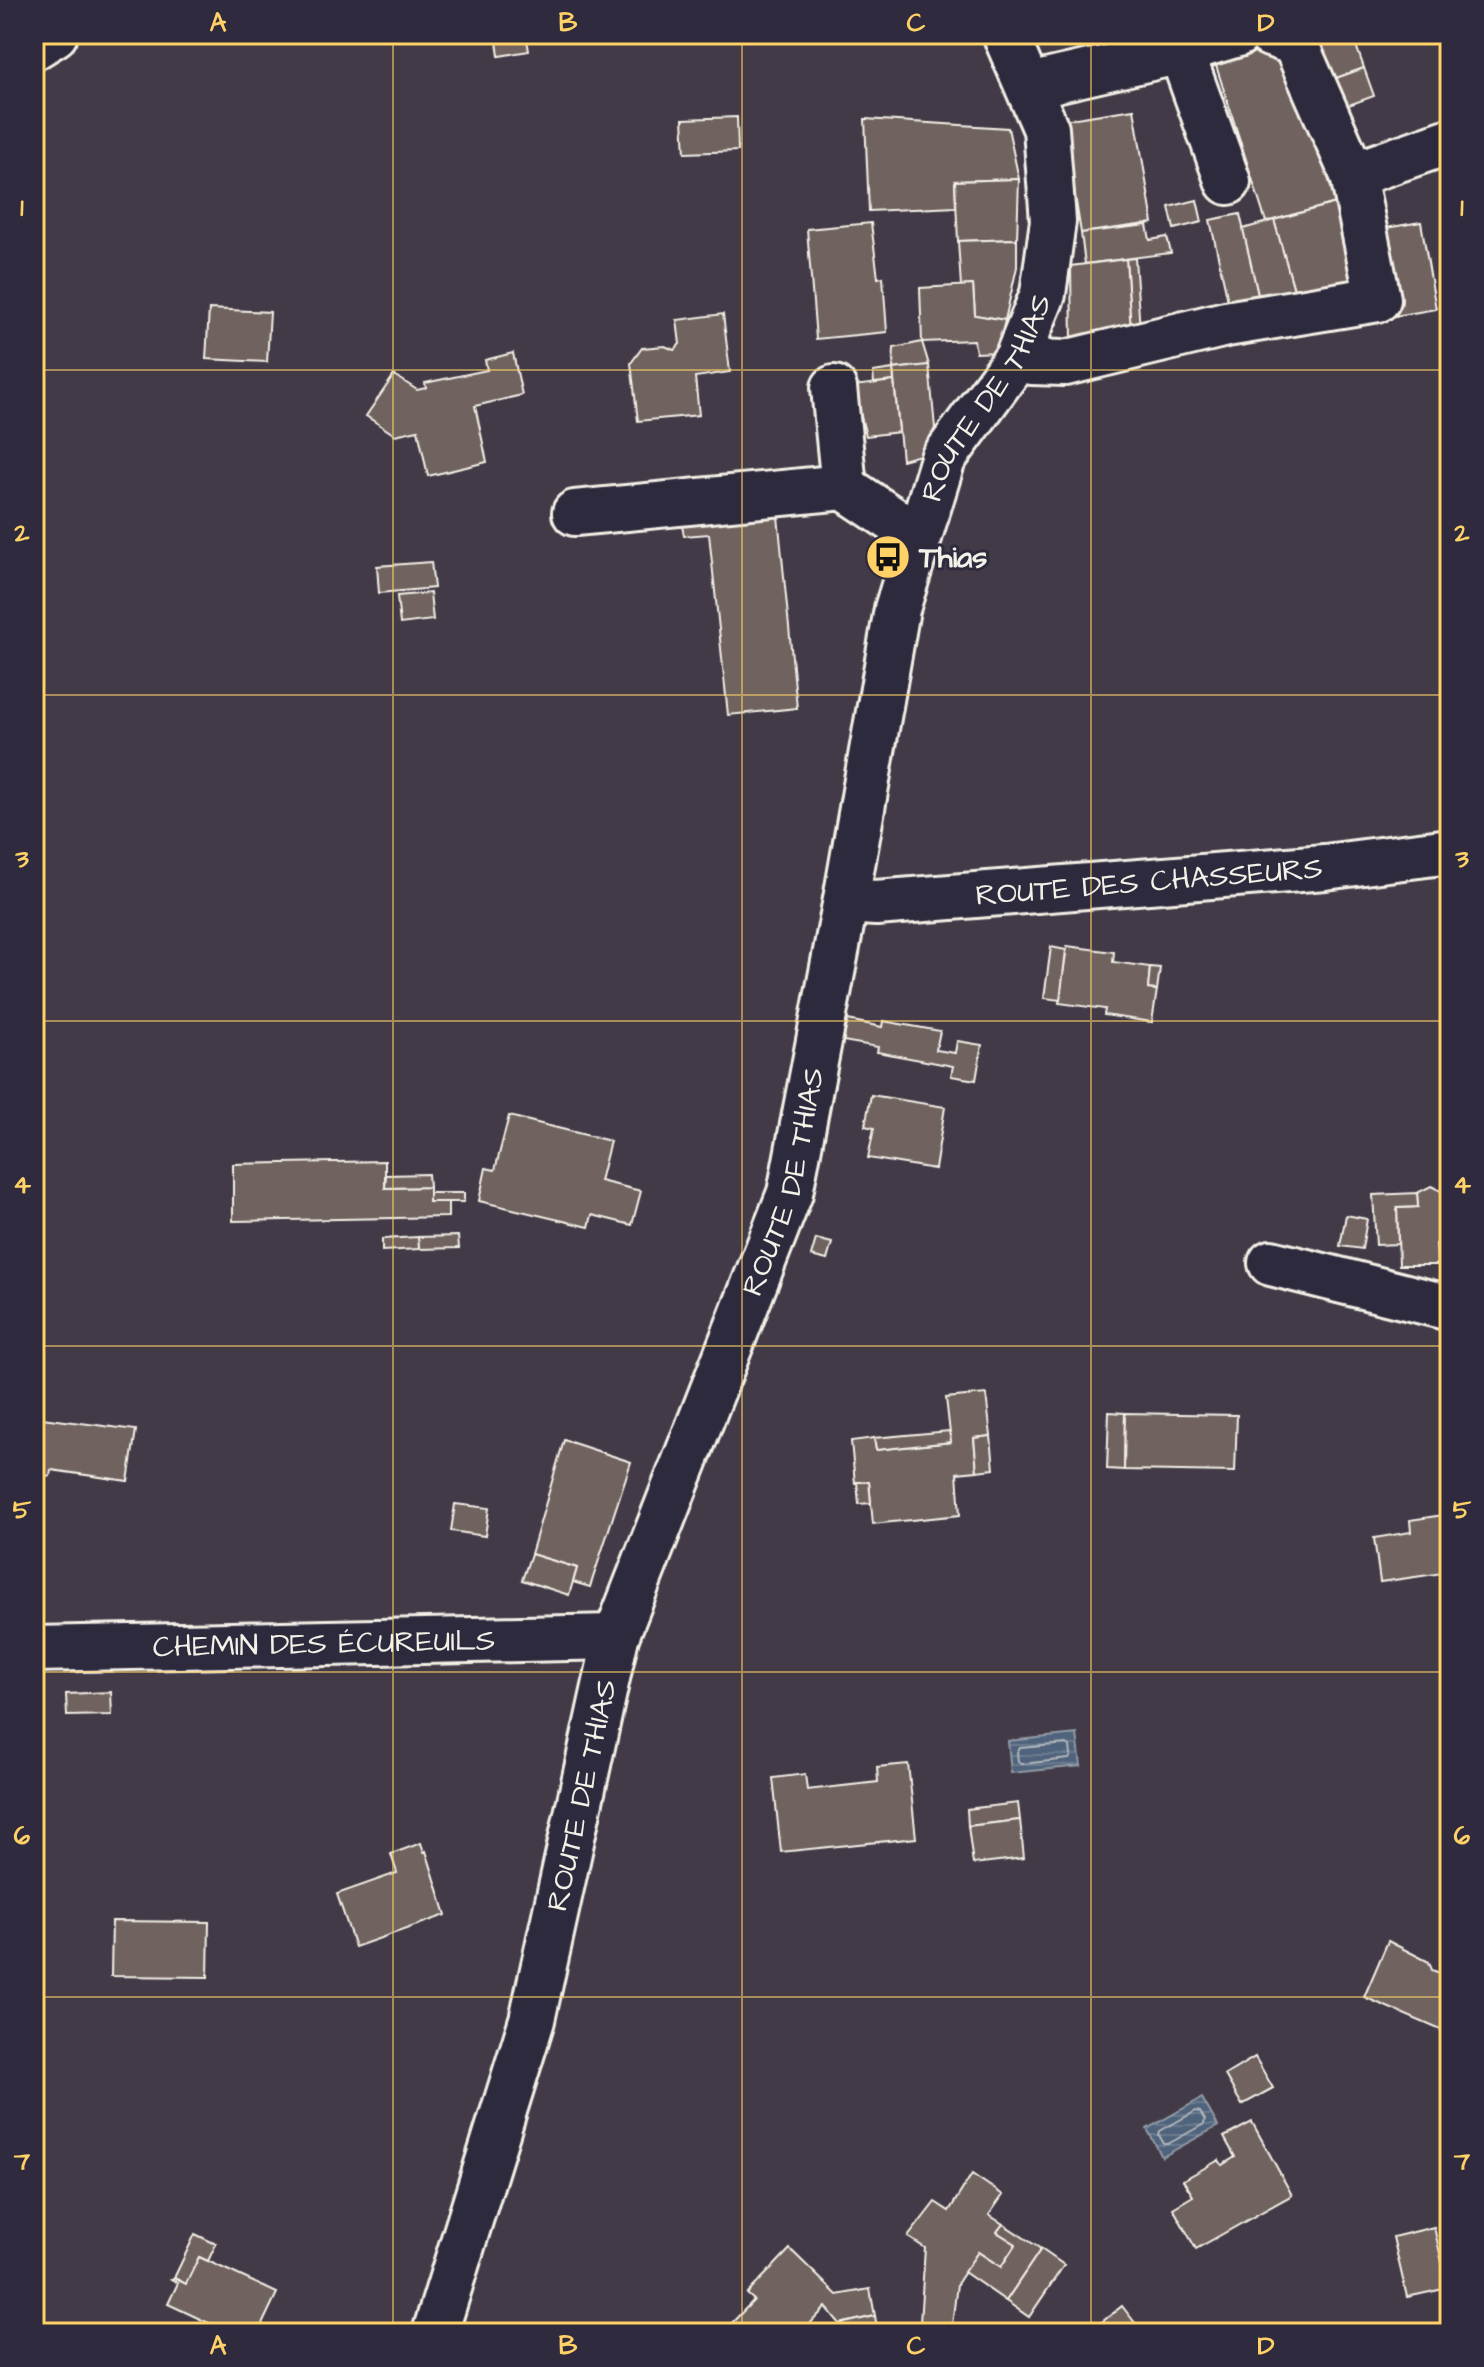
<svg xmlns="http://www.w3.org/2000/svg" width="1484" height="2367" viewBox="0 0 1484 2367" font-family="'Architects Daughter',sans-serif">
<style>
.water{fill:url(#water-rules);stroke:#929ca7;stroke-width:2}
.lines{fill:none;stroke-linecap:round;stroke-linejoin:round}
.shore{stroke:#b2b8bc;stroke-width:2}
.building{fill:#70625e;stroke:#f4f1e8;stroke-width:2}
.minor-casing{stroke:#f4f1e8;stroke-width:50}
.minor{stroke:#2f2a3d;stroke-width:44}
.grid{fill:none;stroke:#ffd166;stroke-width:2;stroke-opacity:0.55}
.labels{text-anchor:middle;stroke-width:6;stroke-linejoin:round;paint-order:stroke}
.street-label{font-size:30px;fill:#f4f1e8;stroke:#2f2a3d}
.poi-label{font-size:30px;font-weight:bold;fill:#f4f1e8;stroke:#2f2a3d;text-anchor:start}
.neatline{fill:none;stroke:#ffd166;stroke-width:3}
.grid-label{font-size:26px;text-anchor:middle;font-weight:bold;fill:#ffd166}
</style>
<defs>
<pattern id="water-rules" width="6" height="5" patternUnits="userSpaceOnUse" patternTransform="scale(2)"><rect width="6" height="5" fill="#50637b"/><path d="M0 2.5h6" fill="none" stroke="#6a7a8e"/></pattern>
</defs>
<rect width="100%" height="100%" fill="#423b47"/>
<filter id="ink" filterUnits="userSpaceOnUse"><feTurbulence type="fractalNoise" baseFrequency=".0125" numOctaves="2"/><feDisplacementMap in="SourceGraphic" scale="16" xChannelSelector="R" yChannelSelector="G"/><feConvolveMatrix kernelMatrix="1 2 1 2 8 2 1 2 1" color-interpolation-filters="sRGB"/></filter>
<g filter="url(#ink)">
<g class="water">
<polygon points="1077,1734 1081,1766 1011,1773 1008,1741"/>
<polygon points="1202,2098 1218,2126 1162,2157 1147,2129"/>
</g>
<g class="lines">
<g class="shore">
<polygon points="1067,1744 1070,1746 1071,1756 1069,1759 1022,1764 1018,1762 1017,1752 1020,1748"/>
<polygon points="1196,2111 1200,2112 1205,2120 1204,2124 1168,2144 1164,2144 1159,2135 1160,2131"/>
</g>
</g>
<g class="building">
<polygon points="496,34 526,34 529,51 499,56"/>
<polygon points="1329,34 1352,34 1364,68 1325,82 1310,41"/>
<polygon points="1279,44 1291,59 1336,203 1266,222 1212,53"/>
<polygon points="1364,68 1374,96 1335,110 1325,82"/>
<polygon points="1134,109 1153,223 1081,233 1063,120"/>
<polygon points="737,117 738,151 685,153 683,119"/>
<polygon points="865,119 1008,128 1019,179 955,181 956,207 869,211"/>
<polygon points="1019,179 1017,239 958,241 955,181"/>
<polygon points="1197,200 1202,222 1174,229 1169,207"/>
<polygon points="1336,203 1358,280 1296,297 1274,220"/>
<polygon points="1240,214 1260,303 1230,310 1210,220"/>
<polygon points="1274,220 1296,297 1260,303 1243,229"/>
<polygon points="1421,222 1436,309 1395,316 1380,229"/>
<polygon points="871,223 878,278 883,277 887,332 816,339 807,229"/>
<polygon points="1147,225 1150,240 1167,237 1171,253 1085,264 1081,233"/>
<polygon points="1017,239 1017,267 1005,320 975,315 973,285 961,286 958,241"/>
<polygon points="1135,258 1140,330 1131,332 1126,259"/>
<polygon points="1126,259 1131,332 1072,345 1071,266"/>
<polygon points="973,285 975,315 1005,320 998,352 976,353 974,340 922,342 920,288"/>
<polygon points="209,309 270,312 267,362 206,359"/>
<polygon points="723,314 730,372 695,377 699,415 638,421 631,363 642,348 665,346 674,350 680,344 677,320"/>
<polygon points="922,342 929,365 893,369 894,348"/>
<polygon points="513,353 522,395 475,406 487,462 428,476 418,430 395,435 366,416 394,375 417,390 426,388 425,383 487,370 485,360"/>
<polygon points="929,365 935,428 924,454 902,460 893,369"/>
<polygon points="893,369 894,381 874,383 873,372"/>
<polygon points="894,381 899,432 866,436 853,386"/>
<polygon points="778,516 797,708 728,715 709,534 684,536 682,526"/>
<polygon points="431,562 434,588 379,593 377,566"/>
<polygon points="430,593 433,620 400,624 397,596"/>
<polygon points="1067,946 1114,952 1113,962 1150,967 1148,989 1157,990 1152,1022 1104,1015 1105,1009 1059,1003"/>
<polygon points="1051,947 1066,950 1060,1000 1044,998"/>
<polygon points="1150,967 1160,968 1157,990 1148,989"/>
<polygon points="848,1020 882,1027 883,1021 940,1031 936,1050 955,1053 957,1041 982,1045 976,1080 951,1076 953,1066 877,1052 878,1047 843,1041"/>
<polygon points="871,1095 945,1107 935,1169 868,1158 874,1128 865,1126"/>
<polygon points="509,1116 610,1141 600,1181 641,1191 632,1225 592,1215 589,1227 479,1201 486,1168 495,1170"/>
<polygon points="385,1161 385,1188 429,1187 429,1202 448,1202 448,1217 233,1221 233,1164"/>
<polygon points="428,1174 429,1187 385,1188 386,1175"/>
<polygon points="1431,1186 1445,1193 1450,1192 1450,1243 1436,1244 1437,1265 1399,1265 1397,1208 1418,1207 1417,1193"/>
<rect x="429" y="1193" width="35" height="9"/>
<polygon points="1417,1193 1418,1207 1397,1208 1398,1244 1376,1245 1373,1195"/>
<polygon points="1346,1215 1367,1219 1362,1249 1340,1246"/>
<polygon points="458,1236 459,1248 419,1249 418,1237"/>
<polygon points="418,1237 419,1249 382,1251 382,1239"/>
<polygon points="816,1239 832,1243 827,1260 811,1256"/>
<polygon points="986,1394 991,1436 974,1438 977,1471 957,1473 960,1515 873,1524 869,1482 855,1483 851,1441 874,1438 876,1450 951,1442 946,1398"/>
<polygon points="1109,1412 1125,1413 1124,1470 1107,1469"/>
<polygon points="1125,1413 1237,1415 1235,1472 1124,1470"/>
<polygon points="34,1417 136,1430 128,1481 51,1470 50,1476 34,1473"/>
<polygon points="949,1431 951,1442 876,1450 874,1438"/>
<polygon points="991,1436 994,1469 977,1471 974,1438"/>
<polygon points="564,1440 631,1462 590,1587 573,1582 577,1568 531,1554"/>
<polygon points="857,1482 869,1482 871,1503 859,1504"/>
<polygon points="455,1504 489,1508 485,1536 451,1531"/>
<polygon points="1450,1514 1450,1572 1380,1582 1374,1538 1411,1532 1410,1520"/>
<polygon points="531,1554 577,1568 569,1595 522,1580"/>
<polygon points="111,1692 112,1715 67,1716 66,1694"/>
<polygon points="908,1764 916,1838 781,1852 773,1778 805,1774 807,1790 878,1782 877,1767"/>
<polygon points="1018,1803 1020,1820 968,1826 967,1809"/>
<polygon points="1020,1820 1024,1858 973,1864 968,1826"/>
<polygon points="421,1843 424,1852 426,1851 446,1915 355,1947 337,1894 397,1873 391,1854"/>
<polygon points="112,1921 209,1922 208,1977 111,1976"/>
<polygon points="1388,1941 1429,1962 1432,1970 1450,1977 1450,2034 1364,1997"/>
<polygon points="1255,2057 1273,2088 1242,2105 1225,2075"/>
<polygon points="1252,2122 1292,2195 1196,2249 1173,2208 1193,2196 1183,2180 1219,2160 1222,2165 1235,2157 1224,2137"/>
<polygon points="972,2174 1003,2195 989,2215 1003,2224 997,2232 1016,2244 1001,2267 978,2252 957,2284 952,2325 920,2323 925,2248 908,2237 935,2202 949,2211"/>
<polygon points="1003,2224 1041,2249 1006,2301 964,2272 978,2252 1001,2267 1016,2244 997,2232"/>
<polygon points="1434,2227 1448,2288 1407,2297 1393,2237"/>
<polygon points="195,2234 216,2244 208,2261 199,2257 186,2284 174,2278"/>
<polygon points="790,2249 837,2295 870,2289 875,2316 840,2324 826,2307 801,2333 722,2333 754,2300 747,2294"/>
<polygon points="1041,2249 1064,2265 1029,2317 1006,2301"/>
<polygon points="199,2257 277,2293 258,2333 230,2333 168,2304 178,2283 171,2279 174,2278 186,2284"/>
<polygon points="1122,2306 1143,2333 1088,2333"/>
<polygon points="875,2316 878,2333 842,2333 840,2324"/>
</g>
<g class="lines">
<g class="minor-casing">
<g id="minor">
<polyline points="34,47 55,34"/>
<polyline points="1181,51 1228,182"/>
<polyline points="1029,86 1181,51 1238,34"/>
<polyline points="1353,175 1450,141"/>
<polyline points="1017,358 1032,362 1065,363 1226,324 1378,299 1353,175 1295,43 1270,34"/>
<polyline points="834,388 844,487"/>
<polyline points="575,513 844,487 919,537"/>
<path id="s1" d="M846,901L876,903L1325,867L1450,851"/>
<polyline points="1271,1263 1450,1308"/>
<path id="s2" d="M34,1649L616,1637"/>
<path id="s3" d="M435,2333L532,2020L616,1637L790,1193L847,894L897,609L943,459L1017,358L1043,294L1053,221L1046,129L1005,34"/>
</g>
</g>
<use href="#minor" class="minor"/>
</g>
</g>
<path class="grid" d="M393,34V2333M742,34V2333M1091,34V2333M34,370H1450M34,695H1450M34,1021H1450M34,1346H1450M34,1672H1450M34,1997H1450"/>
<defs>
<g id="bus-disc" transform="scale(2.3)"><circle r="9.5" fill="#ffd166" stroke="#2f2a3d"/><path d="M-5-6H5V4H4V6H2V4H-2V6H-4V4H-5ZM-3.5-4V0h7V-4ZM-3.5 1.2v1.5H-2V1.2ZM2 1.2v1.5H3.5V1.2Z" fill="#111"/></g>
</defs>
<g fill-rule="evenodd">
<use href="#bus-disc" x="888" y="557"/>
</g>
<g class="labels">
<g class="street-label">
<text dy="10" stroke="none"><textPath href="#s3" startOffset="2022">ROUTE DE THIAS</textPath></text>
<text dy="10" stroke="none"><textPath href="#s1" startOffset="304">ROUTE DES CHASSEURS</textPath></text>
<text dy="10" stroke="none"><textPath href="#s3" startOffset="1206">ROUTE DE THIAS</textPath></text>
<text dy="10" stroke="none"><textPath href="#s2" startOffset="290">CHEMIN DES ÉCUREUILS</textPath></text>
<text dy="10" stroke="none"><textPath href="#s3" startOffset="558">ROUTE DE THIAS</textPath></text>
</g>
<g class="poi-label">
<text x="919" y="567">Thias</text>
</g>
</g>
<rect width="1484" height="2367" fill="none" stroke="#2f2a3d" stroke-width="88"/>
<rect x="44" y="44" width="1396" height="2279" class="neatline"/>
<g class="grid-label">
<text x="218" y="31">A</text>
<text x="568" y="31">B</text>
<text x="916" y="31">C</text>
<text x="1266" y="31">D</text>
<text x="22" y="216">1</text>
<text x="1462" y="216">1</text>
<text x="22" y="541">2</text>
<text x="1462" y="541">2</text>
<text x="22" y="867">3</text>
<text x="1462" y="867">3</text>
<text x="22" y="1193">4</text>
<text x="1462" y="1193">4</text>
<text x="22" y="1518">5</text>
<text x="1462" y="1518">5</text>
<text x="22" y="1844">6</text>
<text x="1462" y="1844">6</text>
<text x="22" y="2169">7</text>
<text x="1462" y="2169">7</text>
<text x="218" y="2354">A</text>
<text x="568" y="2354">B</text>
<text x="916" y="2354">C</text>
<text x="1266" y="2354">D</text>
</g>
</svg>
